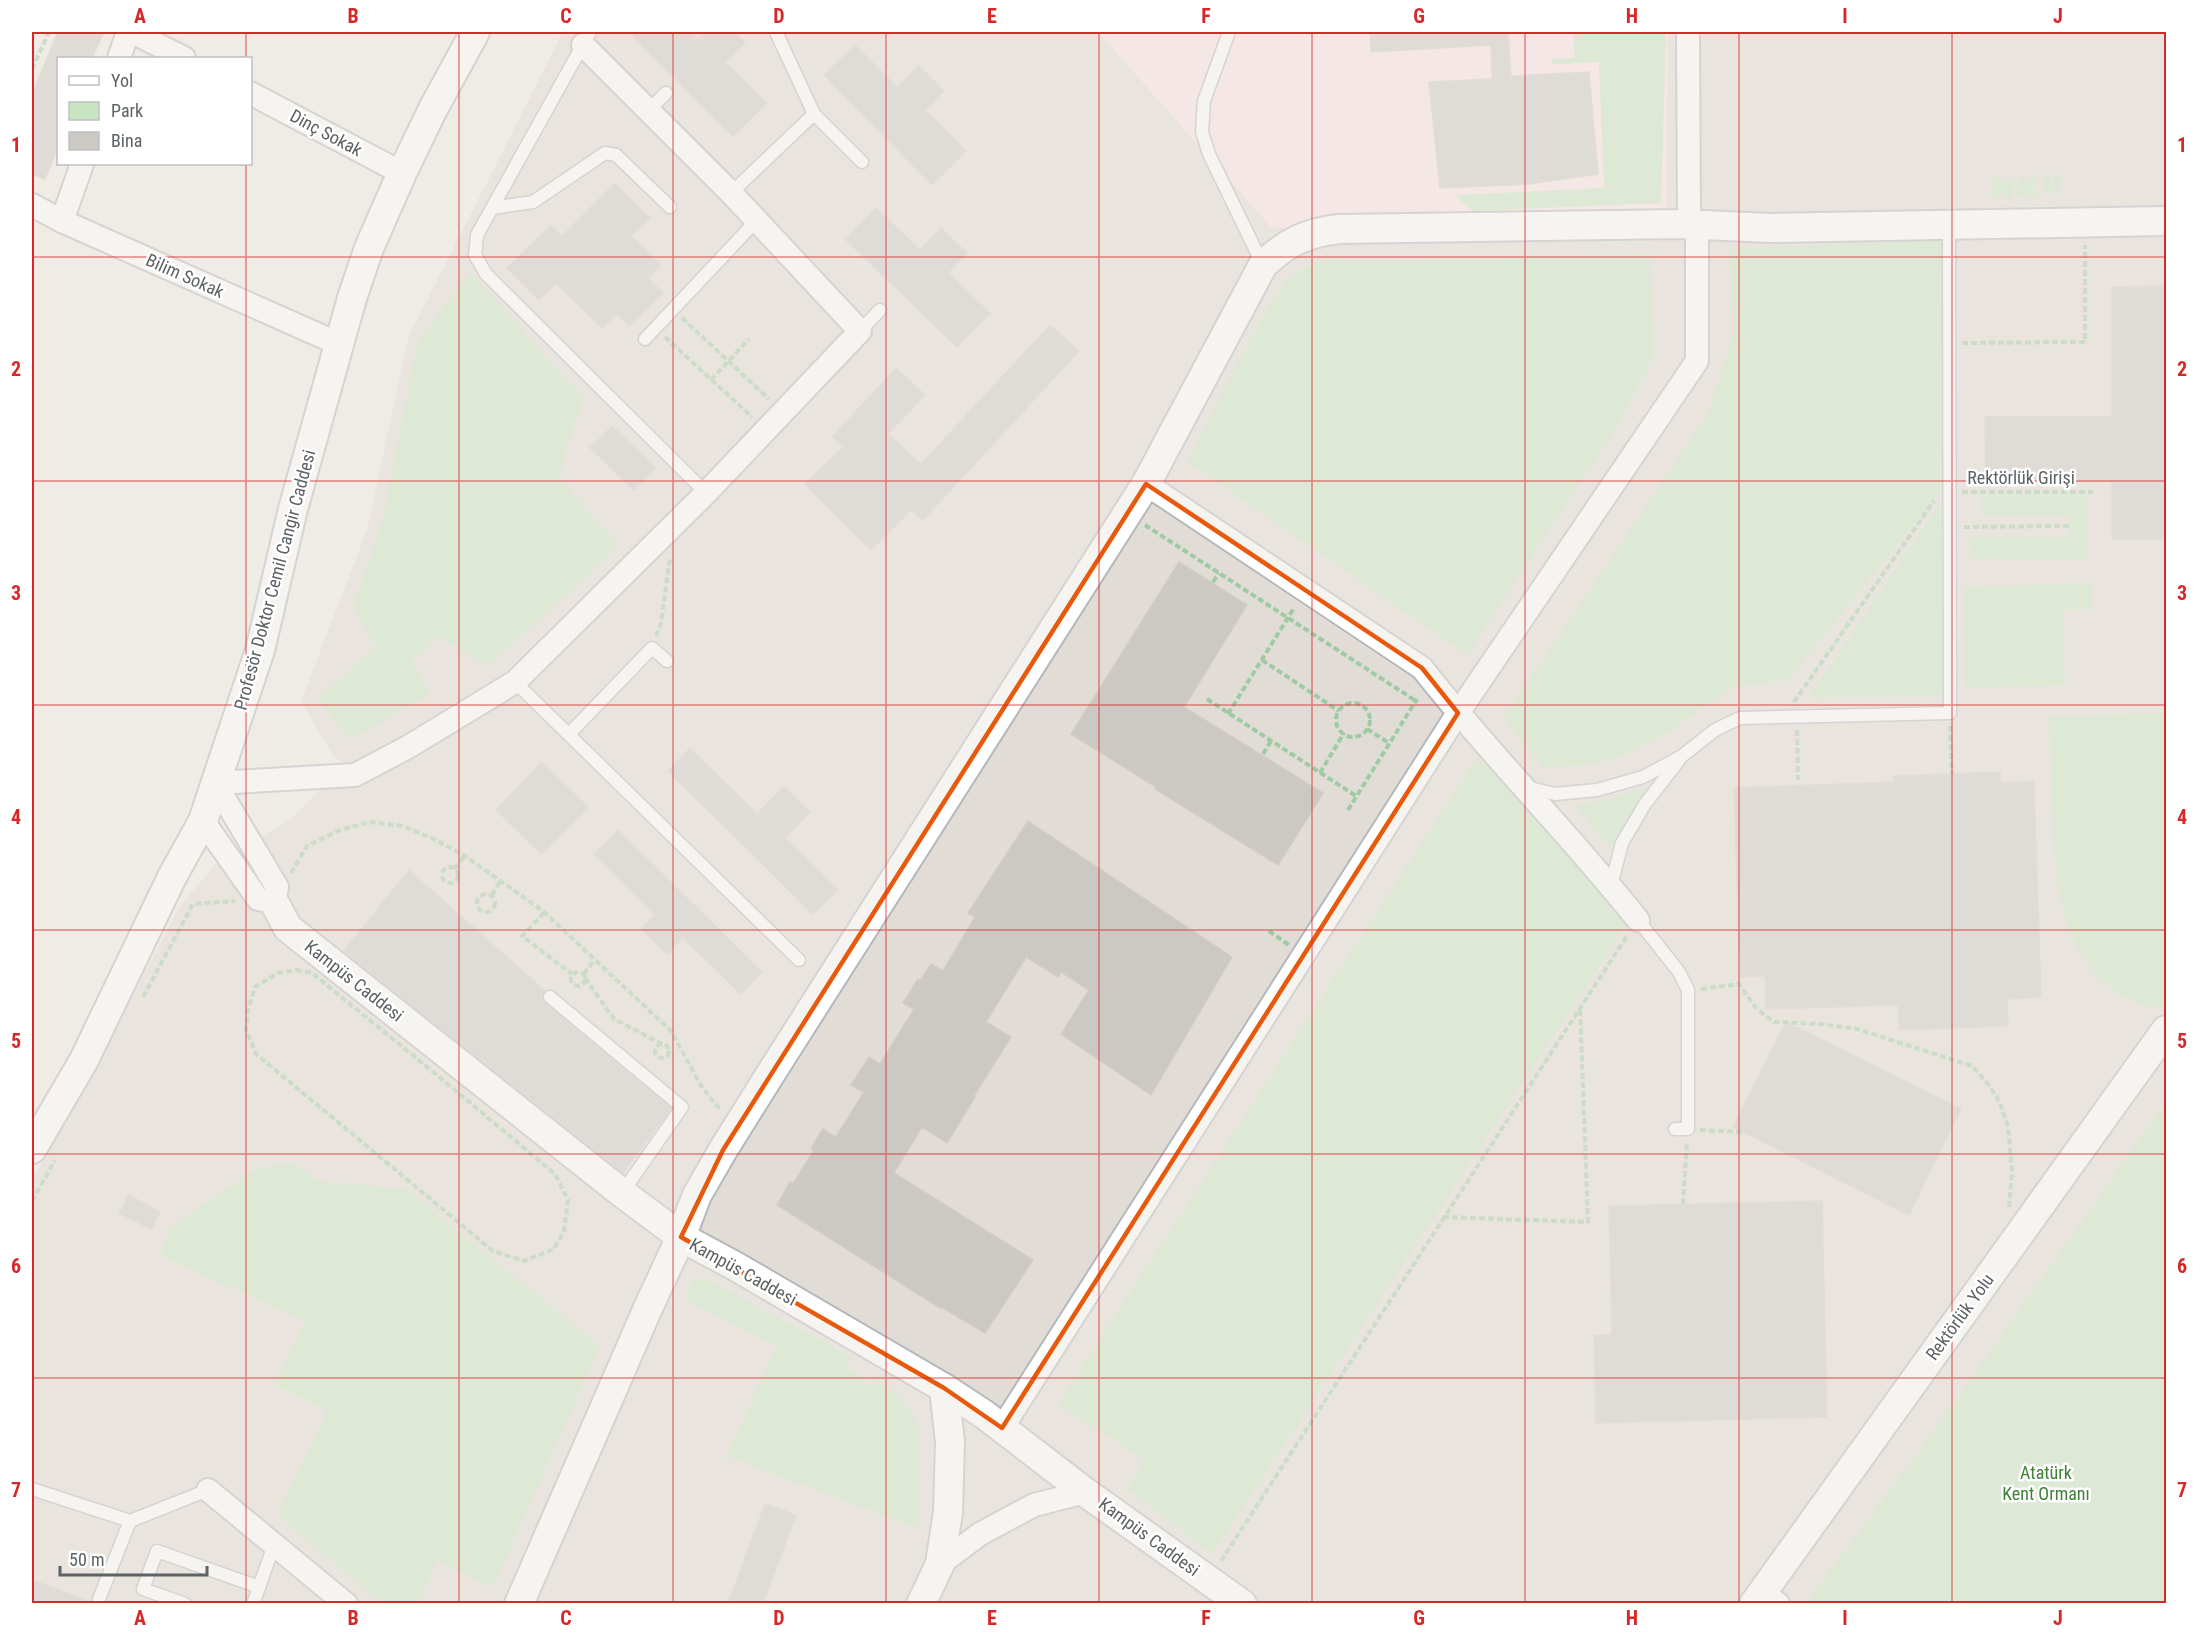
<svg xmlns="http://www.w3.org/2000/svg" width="2198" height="1635" viewBox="0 0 2198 1635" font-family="'Roboto Condensed',sans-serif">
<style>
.education{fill:#e2dcd6}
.medical{fill:#fbe2e4}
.green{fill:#c8e5c2}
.building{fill:#ccc8c4;stroke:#d3ccc3;stroke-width:1.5}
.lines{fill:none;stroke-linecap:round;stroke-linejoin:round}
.service-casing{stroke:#b5b8bb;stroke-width:15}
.minor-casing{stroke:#b5b8bb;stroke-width:26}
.tertiary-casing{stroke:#b5b8bb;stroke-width:32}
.path{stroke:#9fcba4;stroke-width:4;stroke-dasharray:6 3;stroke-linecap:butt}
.service{stroke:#fff;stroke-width:12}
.minor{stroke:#fff;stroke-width:22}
.tertiary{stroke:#fff;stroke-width:28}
.marked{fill:none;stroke:#e8590c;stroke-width:4.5;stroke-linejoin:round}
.grid{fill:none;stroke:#d62828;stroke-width:1.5;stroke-opacity:0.55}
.labels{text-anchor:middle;stroke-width:5;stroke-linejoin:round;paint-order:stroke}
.street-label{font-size:18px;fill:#5d6265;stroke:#fff}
.park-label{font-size:18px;fill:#408137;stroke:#fff}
.neatline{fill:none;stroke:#d62828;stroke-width:2}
.grid-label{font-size:20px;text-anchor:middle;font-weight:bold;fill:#d62828}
</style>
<rect width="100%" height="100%" fill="#efebe5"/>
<polygon class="education" points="563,32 2166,32 2166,1603 32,1604 32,1180 72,1110 180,906 216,864 292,818 346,764 333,756 301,701 367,530 408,338"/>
<polygon class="medical" points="1098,32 1668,32 1666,209 1272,228"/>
<g class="green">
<polygon points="1573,32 1666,32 1661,203 1473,211 1455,195 1604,188 1599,62 1552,64 1552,59 1575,58"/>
<polygon points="2046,174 2051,175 2050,185 2052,188 2054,185 2055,175 2061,175 2060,187 2056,194 2049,194 2044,188"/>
<polygon points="2019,177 2024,177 2027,184 2030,178 2037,178 2032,185 2039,197 2032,197 2027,189 2026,197 2017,196"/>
<polygon points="1993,178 2002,178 2006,186 2007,178 2014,179 2012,199 2006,198 2001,188 2000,198 1992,198"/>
<polygon points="1949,239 1950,479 1789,679 1731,688 1660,738 1623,756 1585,765 1543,767 1504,718 1709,412 1734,331 1729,249"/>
<polygon points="1649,254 1654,356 1618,426 1467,655 1188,462 1266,309 1287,281 1302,269 1328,259 1366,262"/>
<polygon points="470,273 584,398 565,450 560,479 619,546 489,666 438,636 411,661 430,693 351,740 317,699 376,647 353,608 384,516 417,343"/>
<polygon points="1982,494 2088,495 2088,560 1970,559 1970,537 2070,537 2070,516 1982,516"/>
<polygon points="1943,499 1946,696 1809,698"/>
<polygon points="2091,583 2092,609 2064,610 2065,685 1966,688 1963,587"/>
<polygon points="2166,713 2166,1008 2147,1007 2120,995 2098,978 2079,951 2065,918 2055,873 2049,717"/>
<polygon points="1480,753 1628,922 1212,1554 1128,1489 1144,1460 1058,1404"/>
<polygon points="1649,787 1651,789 1631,816 1614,852 1575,805 1606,800"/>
<polygon points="2166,1102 2166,1603 1806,1603 1937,1427"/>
<polygon points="292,1163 319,1181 406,1189 600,1346 493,1587 437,1561 419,1603 383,1603 277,1516 327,1411 276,1385 305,1321 161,1256 169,1229 255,1169"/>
<polygon points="704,1278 852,1357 846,1367 870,1385 881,1379 905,1403 920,1431 920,1529 726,1456 777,1346 685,1299 694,1281"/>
</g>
<g class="building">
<polygon points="58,32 104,32 92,58 58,58 58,147 45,179 32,174 32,94"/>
<polygon points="629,32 690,32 698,39 705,32 734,32 745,43 725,62 767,103 733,136"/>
<polygon points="1370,32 1508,32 1511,76 1589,72 1598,174 1529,184 1440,188 1429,82 1492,79 1491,45 1371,52"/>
<polygon points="855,45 897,87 919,66 944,91 925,110 966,151 932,185 824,75"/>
<polygon points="615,183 650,218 631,236 661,266 648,278 663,293 629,326 617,314 602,328 556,283 539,300 507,268 551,225 562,236"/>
<polygon points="876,208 920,250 941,228 967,253 948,273 990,313 957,347 846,240"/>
<polygon points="2166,286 2166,539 2112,539 2112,481 1986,483 1985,417 2112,416 2112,287"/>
<polygon points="1050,325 1079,351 923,520 911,510 871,550 805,484 843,447 832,437 896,368 925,395 888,434 921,464"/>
<polygon points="612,426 656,468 634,490 590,448"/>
<polygon points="1179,562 1247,605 1184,707 1323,793 1278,865 1155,789 1156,787 1071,734"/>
<polygon points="690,748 757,814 784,786 810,812 785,838 838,890 813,914 668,771"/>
<polygon points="542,762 588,807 541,854 496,810"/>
<polygon points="2000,772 2001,783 2034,781 2041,997 2007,999 2008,1026 1899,1030 1898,1005 1766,1009 1765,976 1740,977 1734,788 1894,782 1894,776"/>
<polygon points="1028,821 1232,957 1151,1095 1061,1034 1089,990 1061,972 1058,977 1026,957 986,1022 1011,1037 974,1096 975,1097 947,1143 922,1127 894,1173 1033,1260 985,1333 941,1307 940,1308 777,1205 790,1182 793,1184 814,1150 811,1148 823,1129 836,1137 864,1092 851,1085 869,1057 880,1064 914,1009 903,1003 918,979 920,981 931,964 943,971 975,917 968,913"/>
<polygon points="618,830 762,972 741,994 683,938 667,954 641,929 655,915 594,854"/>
<polygon points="409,870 545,991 542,996 545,1003 671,1108 623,1173 344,951"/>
<polygon points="1786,1022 1961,1109 1909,1215 1733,1127"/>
<polygon points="129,1195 160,1212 151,1229 119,1213"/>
<polygon points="1822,1201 1827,1417 1596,1423 1594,1335 1612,1335 1609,1206"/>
<polygon points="765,1504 796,1515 763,1604 728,1604"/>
<polygon points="32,1580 91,1602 91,1604 32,1604"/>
</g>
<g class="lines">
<g class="service-casing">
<g id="service">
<polyline points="590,32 477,235 475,255 486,274 706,493"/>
<polyline points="1229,32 1204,101 1202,132 1209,154 1263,265"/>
<polyline points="649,110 666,93"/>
<polyline points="814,114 862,162"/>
<polyline points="731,193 814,114 776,32"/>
<polyline points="492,208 533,202 605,153 616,155 670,207"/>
<polyline points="860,331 880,310"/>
<polyline points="645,339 757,220"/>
<polyline points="515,682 799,960"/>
<polyline points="569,734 652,648 667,661"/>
<polyline points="1526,787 1555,794 1597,790 1643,777 1682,756 1715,730 1740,718 1950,713 1949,225"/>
<polyline points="1611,886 1622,843 1645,804 1679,760"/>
<polyline points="1638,920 1679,972 1688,990 1688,1129 1675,1129"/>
<polyline points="550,997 682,1107 622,1193"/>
<polyline points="32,1489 130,1521"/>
<polyline points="99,1599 130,1521 208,1490"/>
<polyline points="185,1604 143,1589 157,1551 259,1587"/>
<polyline points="253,1604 274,1545"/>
</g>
</g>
<g class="minor-casing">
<g id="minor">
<polyline points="132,32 184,58"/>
<polyline points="1688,32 1689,224"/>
<polyline points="119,58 128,32"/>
<polyline points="250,93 402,173"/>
<polyline points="32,205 62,221 339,344"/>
<polyline points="62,221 82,164"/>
<path d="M1146,484L1422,668C1490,755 1569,833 1638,920"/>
<polyline points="203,821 258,899 274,902 277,887 215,783 355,775 408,747 515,682 706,493 860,331 731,193 583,45"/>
<polyline points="1002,1428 1458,713 1697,361 1697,225"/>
<polyline points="208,1490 346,1604"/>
<polyline points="940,1564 980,1534 1034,1505 1085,1492"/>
<polyline points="1763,1592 1778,1604"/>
</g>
</g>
<g class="tertiary-casing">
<g id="tertiary">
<polyline points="274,902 288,928 622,1193 681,1237 735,1266 944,1388 985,1415 1085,1492 1242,1604"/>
<polyline points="32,1149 84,1060 172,877 203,821 260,650 293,509 352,298 369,248 402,173 433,109 475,32"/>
<path d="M519,1604L648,1308L681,1237L697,1195L723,1150L773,1070L1146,484L1263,265C1287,242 1306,233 1339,229L1681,224L1771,228L2166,221"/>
<polyline points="921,1604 940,1564 948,1512 950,1442 944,1388"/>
<polyline points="1754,1604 2166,1030"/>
</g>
</g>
<g class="path">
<polyline points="32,69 49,32"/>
<polyline points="682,318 769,399"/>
<polyline points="665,337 752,417"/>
<polyline points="1962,343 2085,342 2085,245"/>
<polyline points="711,380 749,339"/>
<polyline points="1962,492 2093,492"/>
<polyline points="1145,525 1416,701"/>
<polyline points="1964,527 2070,526"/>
<polyline points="1213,582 1219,573"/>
<polyline points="656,636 661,623 670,558"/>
<polyline points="1262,660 1339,711"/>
<polyline points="1207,699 1356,796"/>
<polyline points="1794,702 1934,501"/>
<circle cx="1353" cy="720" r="17"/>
<polyline points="1228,714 1294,608"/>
<polyline points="1950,726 1952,774"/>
<polyline points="1367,729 1389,743"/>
<polyline points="1797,730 1798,780"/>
<polyline points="1263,754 1271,741"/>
<polyline points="1320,773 1344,733"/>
<polyline points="1348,810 1417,699"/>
<circle cx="450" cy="875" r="8"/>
<polyline points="454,869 465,856"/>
<polyline points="291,873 307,846 340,830 369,822 402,826 432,838 465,856 543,911 671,1031 700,1084 715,1104 721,1109"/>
<circle cx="486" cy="903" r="9"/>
<polyline points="492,895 500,881"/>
<polyline points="544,913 522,936 572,974"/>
<polyline points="1269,931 1289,945"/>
<polygon points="296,970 312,973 438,1076 555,1174 568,1200 564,1231 554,1249 524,1261 493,1251 256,1054 246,1030 248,1009 255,987 278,973"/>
<circle cx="578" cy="979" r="7"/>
<polyline points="584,974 594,960"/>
<polyline points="585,978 614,1019 662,1044"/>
<polyline points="1701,989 1739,984 1756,1008 1774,1022 1821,1024 1857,1029 1972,1066 1989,1085 2000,1103 2008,1127 2012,1170 2009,1209"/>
<polyline points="143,997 193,904 235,901"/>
<circle cx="662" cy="1051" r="7"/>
<polyline points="1700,1130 1742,1132"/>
<polyline points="32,1201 55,1160"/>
<polyline points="1683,1204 1687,1142"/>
<polyline points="1443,1217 1588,1222 1580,1008"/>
<polyline points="1221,1561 1627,936"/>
</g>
<use href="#service" class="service"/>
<use href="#minor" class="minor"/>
<use href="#tertiary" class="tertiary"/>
</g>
<path d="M0 0H2198V1635H0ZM1146,484L1422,668L1458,713L1002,1428L944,1388L681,1237L723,1150Z" fill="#efebe5" fill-opacity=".55" fill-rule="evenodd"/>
<path class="marked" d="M1146,484L1422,668L1458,713L1002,1428L944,1388L681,1237L723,1150Z"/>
<path class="grid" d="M246,32V58M459,32V1604M673,32V1604M886,32V1604M1099,32V1604M1312,32V1604M1525,32V1604M1739,32V1604M1952,32V1604M246,164V1604M32,257H2166M32,481H2166M32,705H2166M32,930H2166M32,1154H2166M32,1378H2166"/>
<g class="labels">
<g class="street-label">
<text transform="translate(326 133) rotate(28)" y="6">Dinç Sokak</text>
<text transform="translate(185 276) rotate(24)" y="6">Bilim Sokak</text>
<text x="2021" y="484">Rektörlük Girişi</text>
<text transform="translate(275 580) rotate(-75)" y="6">Profesör Doktor Cemil Cangir Caddesi</text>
<text transform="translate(354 981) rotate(38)" y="6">Kampüs Caddesi</text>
<text transform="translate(743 1272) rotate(29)" y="6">Kampüs Caddesi</text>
<text transform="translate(1960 1317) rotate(-54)" y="6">Rektörlük Yolu</text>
<text transform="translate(1149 1537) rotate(36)" y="6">Kampüs Caddesi</text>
</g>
<g class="park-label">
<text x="2046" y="1479">Atatürk<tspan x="2046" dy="21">Kent Ormanı</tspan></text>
</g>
</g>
<rect width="2198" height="1635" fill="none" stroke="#ffffff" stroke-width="66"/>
<rect x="57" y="57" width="195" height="108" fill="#ffffff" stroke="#bec0c1" stroke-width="1.5"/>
<rect x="69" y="76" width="30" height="9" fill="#ffffff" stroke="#bec0c1" stroke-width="1.5"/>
<text x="111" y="87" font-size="18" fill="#5d6265">Yol</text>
<rect x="69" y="102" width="30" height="18" fill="#c8e5c2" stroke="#bec0c1" stroke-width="1.5"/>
<text x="111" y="117" font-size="18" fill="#5d6265">Park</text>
<rect x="69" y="132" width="30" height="18" fill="#ccc8c4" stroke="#bec0c1" stroke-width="1.5"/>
<text x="111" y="147" font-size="18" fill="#5d6265">Bina</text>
<path d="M60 1566v9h147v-9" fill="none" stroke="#5d6265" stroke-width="3"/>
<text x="69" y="1566" font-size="18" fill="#5d6265" stroke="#ffffff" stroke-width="4.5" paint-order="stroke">50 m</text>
<rect x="33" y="33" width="2132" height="1569" class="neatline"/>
<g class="grid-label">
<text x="140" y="23">A</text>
<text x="353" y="23">B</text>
<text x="566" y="23">C</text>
<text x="779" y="23">D</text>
<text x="992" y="23">E</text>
<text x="1206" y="23">F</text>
<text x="1419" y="23">G</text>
<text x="1632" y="23">H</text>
<text x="1845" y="23">I</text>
<text x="2058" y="23">J</text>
<text x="16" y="152">1</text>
<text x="2182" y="152">1</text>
<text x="16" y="376">2</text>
<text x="2182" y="376">2</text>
<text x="16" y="600">3</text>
<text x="2182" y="600">3</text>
<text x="16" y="824">4</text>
<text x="2182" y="824">4</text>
<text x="16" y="1048">5</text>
<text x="2182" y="1048">5</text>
<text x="16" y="1273">6</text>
<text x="2182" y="1273">6</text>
<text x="16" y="1497">7</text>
<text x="2182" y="1497">7</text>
<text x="140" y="1625">A</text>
<text x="353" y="1625">B</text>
<text x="566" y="1625">C</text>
<text x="779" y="1625">D</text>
<text x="992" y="1625">E</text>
<text x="1206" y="1625">F</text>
<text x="1419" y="1625">G</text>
<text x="1632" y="1625">H</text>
<text x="1845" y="1625">I</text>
<text x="2058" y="1625">J</text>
</g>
</svg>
